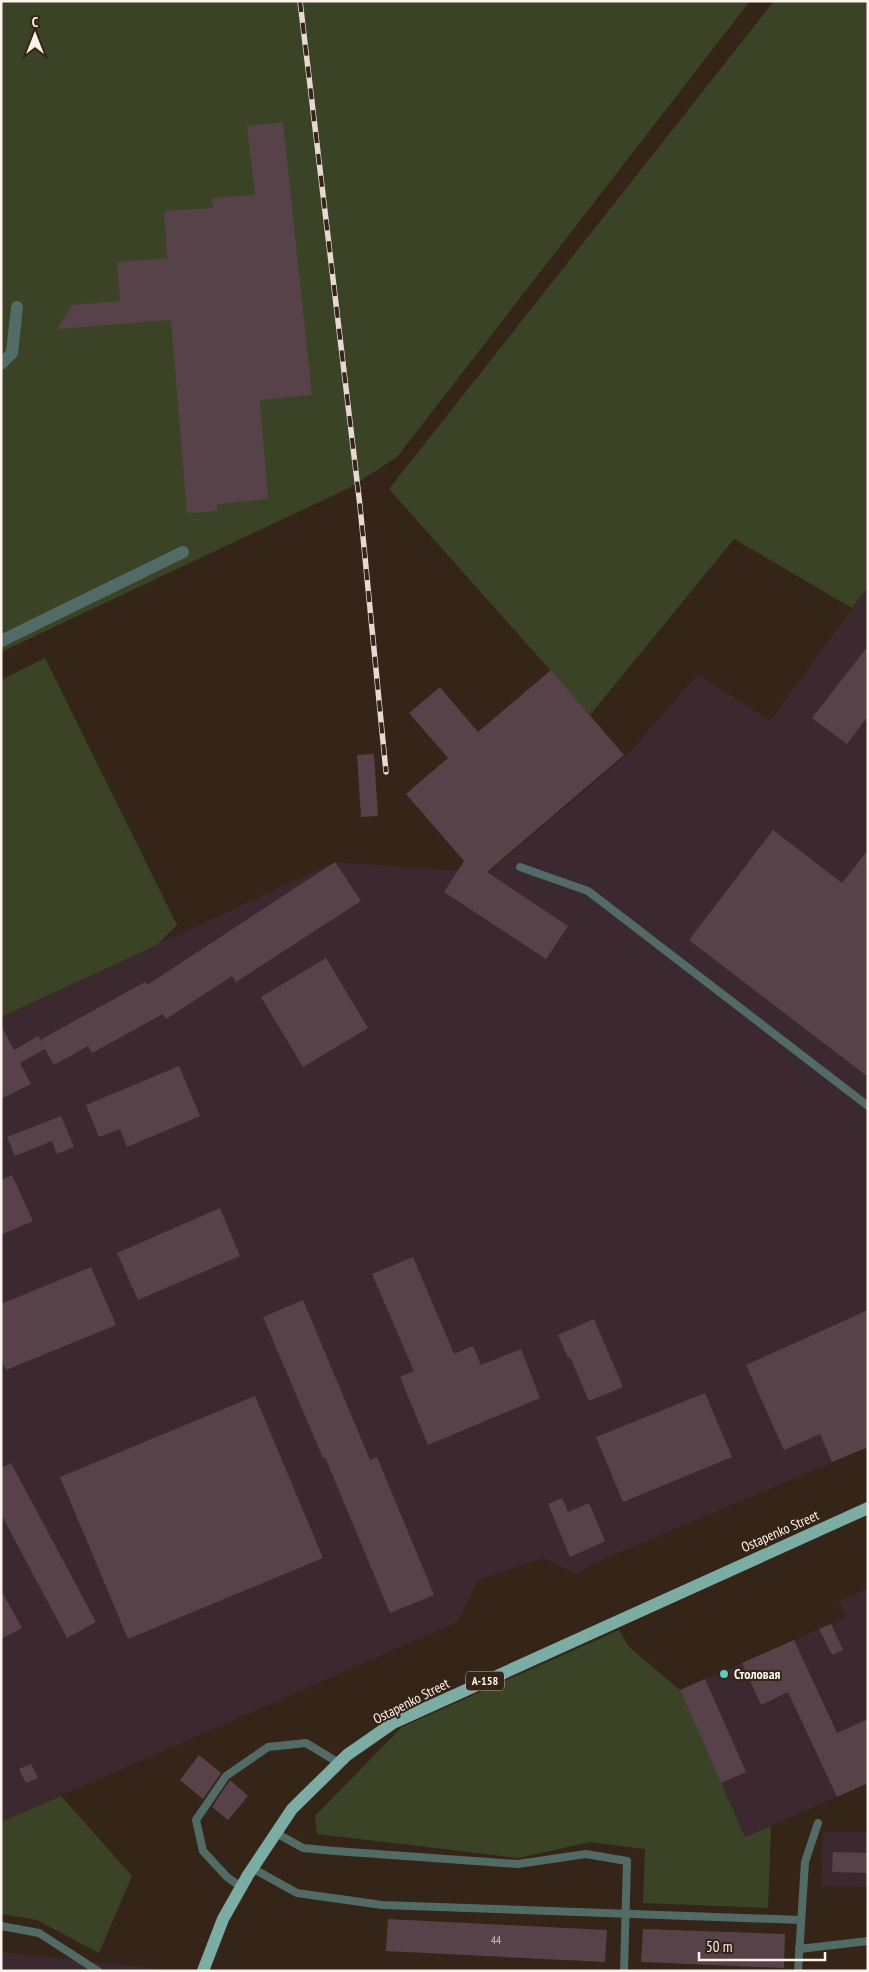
<svg xmlns="http://www.w3.org/2000/svg" width="869" height="1972" viewBox="0 0 869 1972" font-family="'PT Sans Narrow',sans-serif">
<style>
.industrial{fill:#3c2930}
.green{fill:#3a4325}
.building{fill:#584249}
.lines{fill:none;stroke-linecap:round;stroke-linejoin:round}
.service{stroke:#536b67;stroke-width:8}
.minor{stroke:#536b67;stroke-width:12}
.primary{stroke:#7bada5;stroke-width:12}
.rail-casing{stroke:#e6d9d1;stroke-width:5.5}
.rail{stroke:#352418;stroke-width:4;stroke-dasharray:11;stroke-linecap:butt}
.poi-dot{fill:#59cebf;stroke:#352418;stroke-width:2}
.labels{text-anchor:middle;stroke-width:4;stroke-linejoin:round;paint-order:stroke}
.number-label{font-size:11px;fill:#d4c6c2}
.shield{fill:#352418;stroke:#c2b4ab;stroke-width:1}
.shield-label{font-size:12px;font-weight:bold;fill:#fef2ea}
.street-label{font-size:14px;fill:#fef2ea;stroke:#352418}
.poi-label{font-size:14px;font-weight:bold;fill:#fef2ea;stroke:#352418;text-anchor:start}
</style>
<rect width="100%" height="100%" fill="#352418"/>
<g class="industrial">
<polygon points="868,587 868,1447 590,1565 578,1575 543,1558 478,1580 457,1622 1,1822 1,1017 335,862 462,871 490,871 630,752 698,674 770,721"/>
<polygon points="868,1588 868,1783 745,1837 680,1690 847,1617 839,1601"/>
<polygon points="823,1832 868,1832 868,1887 821,1886"/>
<polygon points="1,1952 153,1968 153,1971 1,1971"/>
</g>
<g class="green">
<polygon points="1,1 750,1 397,457 351,487 1,652"/>
<polygon points="774,1 868,1 868,587 852,608 734,539 590,715 389,489"/>
<polygon points="45,658 177,925 157,945 1,1017 1,680"/>
<polygon points="619,1630 629,1647 680,1690 745,1837 771,1826 768,1908 643,1903 645,1849 590,1842 519,1858 317,1834 315,1816 402,1727"/>
<polygon points="61,1796 132,1876 99,1953 37,1920 1,1914 1,1822"/>
</g>
<g class="building">
<polygon points="283,122 312,395 260,400 268,499 217,504 217,511 187,513 171,320 57,329 73,305 120,301 117,262 167,258 164,211 213,208 212,198 255,195 247,126"/>
<polygon points="868,646 868,716 847,744 812,718"/>
<polygon points="551,670 624,755 487,872 568,926 546,959 444,892 464,861 406,794 448,758 409,713 440,687 478,732"/>
<polygon points="374,754 378,816 361,817 357,755"/>
<polygon points="773,830 842,883 868,850 868,1077 689,940"/>
<polygon points="335,862 361,901 236,982 232,976 166,1019 163,1014 92,1053 88,1046 54,1065 40,1040 145,982 147,985"/>
<polygon points="326,958 368,1028 303,1067 261,997"/>
<polygon points="1,1025 14,1050 38,1036 45,1049 20,1063 31,1084 1,1099"/>
<polygon points="179,1066 200,1116 127,1147 120,1129 99,1137 86,1105"/>
<polygon points="61,1116 74,1147 57,1154 52,1141 15,1156 7,1137"/>
<polygon points="12,1175 33,1221 1,1235 1,1180"/>
<polygon points="220,1208 240,1256 138,1300 117,1253"/>
<polygon points="413,1257 454,1354 473,1346 481,1365 521,1349 540,1398 428,1445 400,1377 414,1371 372,1274"/>
<polygon points="91,1267 116,1325 6,1370 1,1359 1,1304"/>
<polygon points="303,1300 370,1460 377,1457 434,1595 390,1613 325,1457 323,1458 263,1317"/>
<polygon points="868,1310 868,1447 832,1462 820,1434 784,1450 746,1365"/>
<polygon points="594,1319 623,1387 589,1401 570,1357 568,1358 558,1335"/>
<polygon points="705,1393 732,1457 623,1502 596,1437"/>
<polygon points="255,1396 323,1558 128,1639 60,1477"/>
<polygon points="11,1463 96,1622 67,1638 1,1514 1,1468"/>
<polygon points="562,1498 568,1512 589,1503 605,1541 570,1557 548,1504"/>
<polygon points="1,1590 22,1628 1,1639"/>
<polygon points="831,1624 843,1650 832,1655 819,1629"/>
<polygon points="794,1640 837,1733 868,1719 868,1783 837,1797 788,1692 761,1705 742,1663"/>
<polygon points="705,1679 746,1772 721,1783 680,1690"/>
<polygon points="199,1755 221,1773 203,1799 180,1780"/>
<polygon points="31,1764 38,1778 26,1783 19,1769"/>
<polygon points="230,1780 248,1796 228,1820 212,1807"/>
<polygon points="833,1852 868,1853 868,1873 832,1872"/>
<polygon points="388,1919 607,1930 605,1962 386,1951"/>
<polygon points="643,1929 785,1934 784,1968 641,1962"/>
</g>
<g class="lines">
<g class="service">
<polyline points="520,867 588,891 868,1106"/>
<polyline points="276,1833 303,1848 335,1851 518,1864 586,1854 627,1861 624,1971"/>
<polyline points="252,1868 297,1893 382,1905 801,1920"/>
<polyline points="241,1887 227,1877 203,1851 196,1820 226,1776 268,1747 306,1743 339,1763"/>
<polyline points="1,1926 39,1933 98,1971"/>
<polyline points="799,1949 868,1941"/>
<polyline points="798,1971 805,1862 818,1823"/>
</g>
<g class="minor">
<polyline points="1,364 12,353 17,307"/>
<polyline points="1,641 183,552"/>
</g>
<polyline class="primary" points="203,1971 223,1919 248,1875 292,1809 347,1755 393,1723 868,1508"/>
<g class="rail-casing">
<polyline id="rail" points="300,1 360,506 386,772"/>
</g>
<use href="#rail" class="rail"/>
</g>
<circle class="poi-dot" cx="724" cy="1674" r="5"/>
<g class="labels">
<g class="number-label">
<text x="496" y="1944">44</text>
</g>
<rect class="shield" x="466" y="1671.5" width="38" height="19" rx="4"/>
<g class="shield-label">
<text x="485" y="1685">А-158</text>
</g>
<g class="street-label">
<text transform="translate(780 1531) rotate(-24)" y="5">Ostapenko Street</text>
<text transform="translate(411 1701) rotate(-27)" y="5">Ostapenko Street</text>
</g>
<g class="poi-label">
<text x="734" y="1679">Столовая</text>
</g>
</g>
<rect width="869" height="1972" fill="none" stroke="#fef2ea" stroke-width="5"/>
<g transform="translate(35 35)" stroke="#352418" stroke-width="4" paint-order="stroke">
<path d="M0-4L9 19L0 12L-9 19Z" fill="#fef2ea"/>
<text y="-8" font-size="14" font-weight="bold" text-anchor="middle" fill="#fef2ea">С</text>
</g>
<path d="M699 1952v8h126v-8" fill="none" stroke="#fef2ea" stroke-width="2.5"/>
<text x="706" y="1952" font-size="15" fill="#fef2ea" stroke="#352418" stroke-width="4" paint-order="stroke">50 m</text>
</svg>
